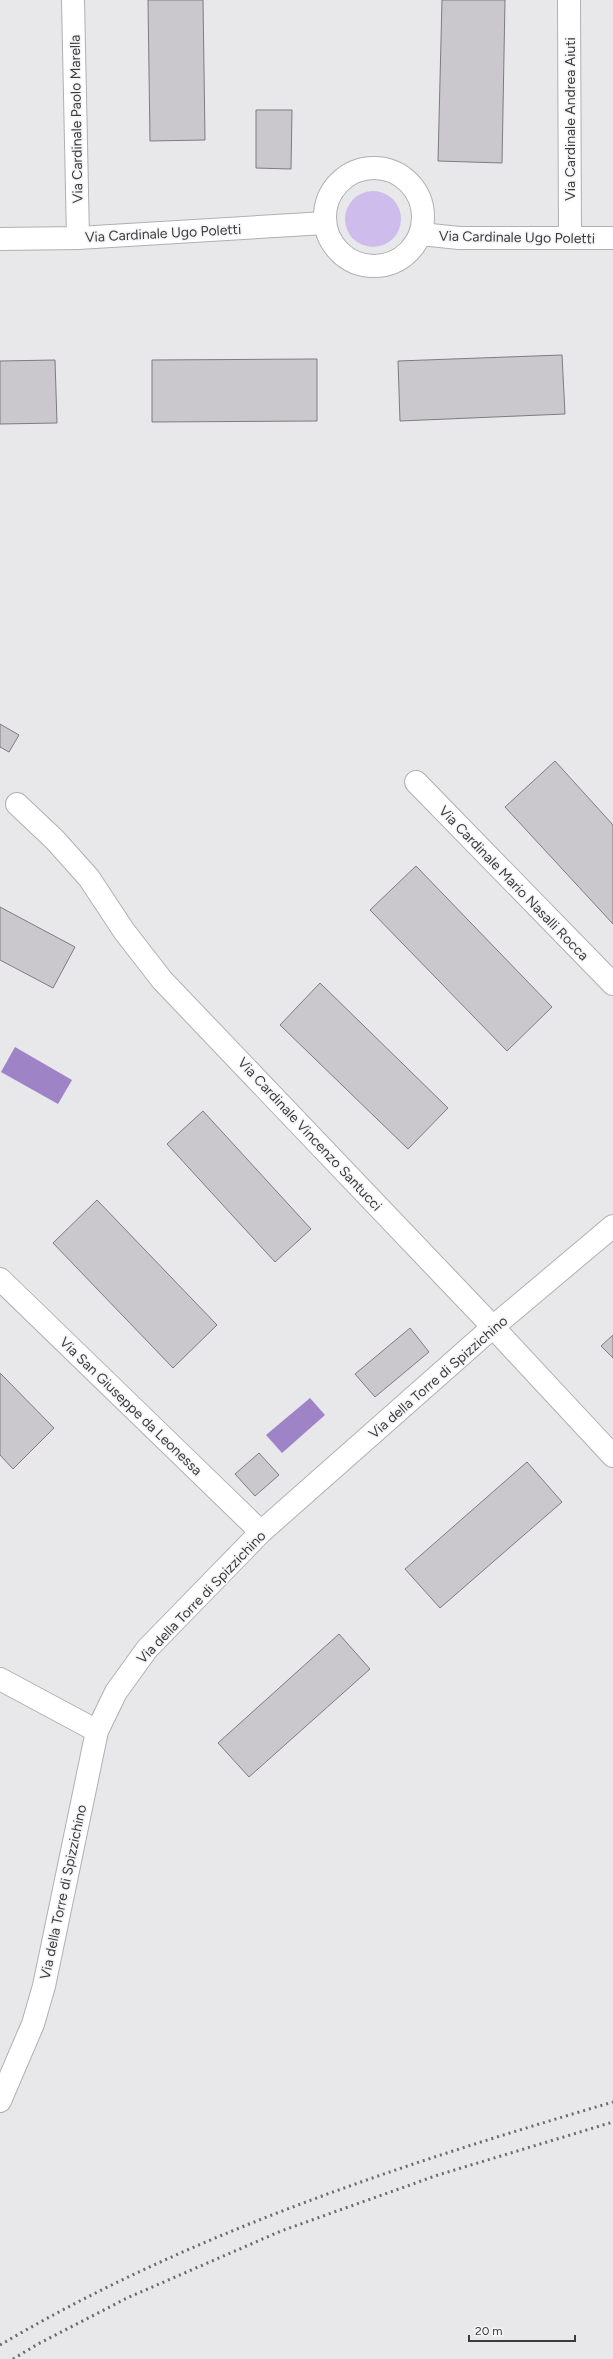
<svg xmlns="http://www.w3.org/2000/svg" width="613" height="2359" viewBox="0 0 613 2359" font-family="Figtree,sans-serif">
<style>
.green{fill:#cebdec}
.water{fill:#9e83c7}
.building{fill:#cac8cc;stroke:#7d7c7f}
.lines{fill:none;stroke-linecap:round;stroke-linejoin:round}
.street-casing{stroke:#b0afb2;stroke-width:24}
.street{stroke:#fff;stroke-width:22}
.rail{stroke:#6c6b6d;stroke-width:3;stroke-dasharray:2 4;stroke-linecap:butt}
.labels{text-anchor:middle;stroke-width:3;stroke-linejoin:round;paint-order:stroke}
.street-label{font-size:14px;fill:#3b3b3c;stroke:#f5f4f7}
</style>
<rect width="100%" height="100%" fill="#e8e7ea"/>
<circle class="green" cx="373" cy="219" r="28"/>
<g class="water">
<polygon points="15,1047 72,1080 58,1104 1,1072"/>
<polygon points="310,1398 325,1415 282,1453 266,1435"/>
</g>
<g class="building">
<polygon points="148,0 203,0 205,140 150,141"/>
<polygon points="442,0 505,0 502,163 438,161"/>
<polygon points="256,110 292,110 291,169 256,168"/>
<polygon points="562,355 565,414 400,421 398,361"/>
<polygon points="317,359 317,421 152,422 152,360"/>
<polygon points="55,360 57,423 0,424 0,361"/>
<polygon points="0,724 19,735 9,752 0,747"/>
<polygon points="555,761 613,825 613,924 505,807"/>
<polygon points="416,866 552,1007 507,1051 370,910"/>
<polygon points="0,907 75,947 53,988 0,960"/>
<polygon points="320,983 448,1108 408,1149 280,1025"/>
<polygon points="203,1111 311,1229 275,1262 167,1144"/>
<polygon points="97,1200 217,1325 173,1368 53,1243"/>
<polygon points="410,1328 429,1352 375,1397 355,1374"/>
<polygon points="613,1335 613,1358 601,1346"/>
<polygon points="0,1373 54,1428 13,1469 0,1455"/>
<polygon points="259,1453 279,1475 255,1496 235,1474"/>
<polygon points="527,1462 562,1502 440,1608 405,1569"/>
<polygon points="339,1634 370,1669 249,1777 218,1743"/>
</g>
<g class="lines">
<g class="street-casing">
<g id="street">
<polyline points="73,0 78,238"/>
<polyline points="569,0 570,238"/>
<circle cx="374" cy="217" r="49"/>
<polyline points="421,234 459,238 613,238"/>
<polyline points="0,239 78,238 325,223"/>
<polyline points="416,782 613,984"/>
<polyline points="17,804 55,840 89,878 124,931 162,980 493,1327 613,1456"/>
<polyline points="0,1279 261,1532"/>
<polyline points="0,1679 97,1731"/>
<polyline points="0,2101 33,2024 44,1986 97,1731 116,1692 147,1649 261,1532 493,1327 613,1226"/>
</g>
</g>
<use href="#street" class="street"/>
<g class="rail">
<path d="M0,2345C190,2233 402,2164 613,2102"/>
<polyline points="13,2359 38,2344 127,2298 281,2231 438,2175 613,2122"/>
</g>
</g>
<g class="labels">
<g class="street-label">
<text transform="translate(76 119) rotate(-91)" y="5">Via Cardinale Paolo Marella</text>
<text transform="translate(570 119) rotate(-90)" y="5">Via Cardinale Andrea Aiuti</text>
<text transform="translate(163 233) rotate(-3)" y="5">Via Cardinale Ugo Poletti</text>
<text transform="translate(517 237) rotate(1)" y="5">Via Cardinale Ugo Poletti</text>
<text transform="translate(514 883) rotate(46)" y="5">Via Cardinale Mario Nasalli Rocca</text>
<text transform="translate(310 1134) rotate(47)" y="5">Via Cardinale Vincenzo Santucci</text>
<text transform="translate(438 1377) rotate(-41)" y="5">Via della Torre di Spizzichino</text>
<text transform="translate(131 1406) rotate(44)" y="5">Via San Giuseppe da Leonessa</text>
<text transform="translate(201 1597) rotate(-46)" y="5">Via della Torre di Spizzichino</text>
<text transform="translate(63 1892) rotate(-78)" y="5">Via della Torre di Spizzichino</text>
</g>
</g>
<path d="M469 2335v6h106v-6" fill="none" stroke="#3b3b3c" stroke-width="2"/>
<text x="475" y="2335" font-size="12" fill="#3b3b3c" stroke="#f5f4f7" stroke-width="3" paint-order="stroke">20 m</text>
</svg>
